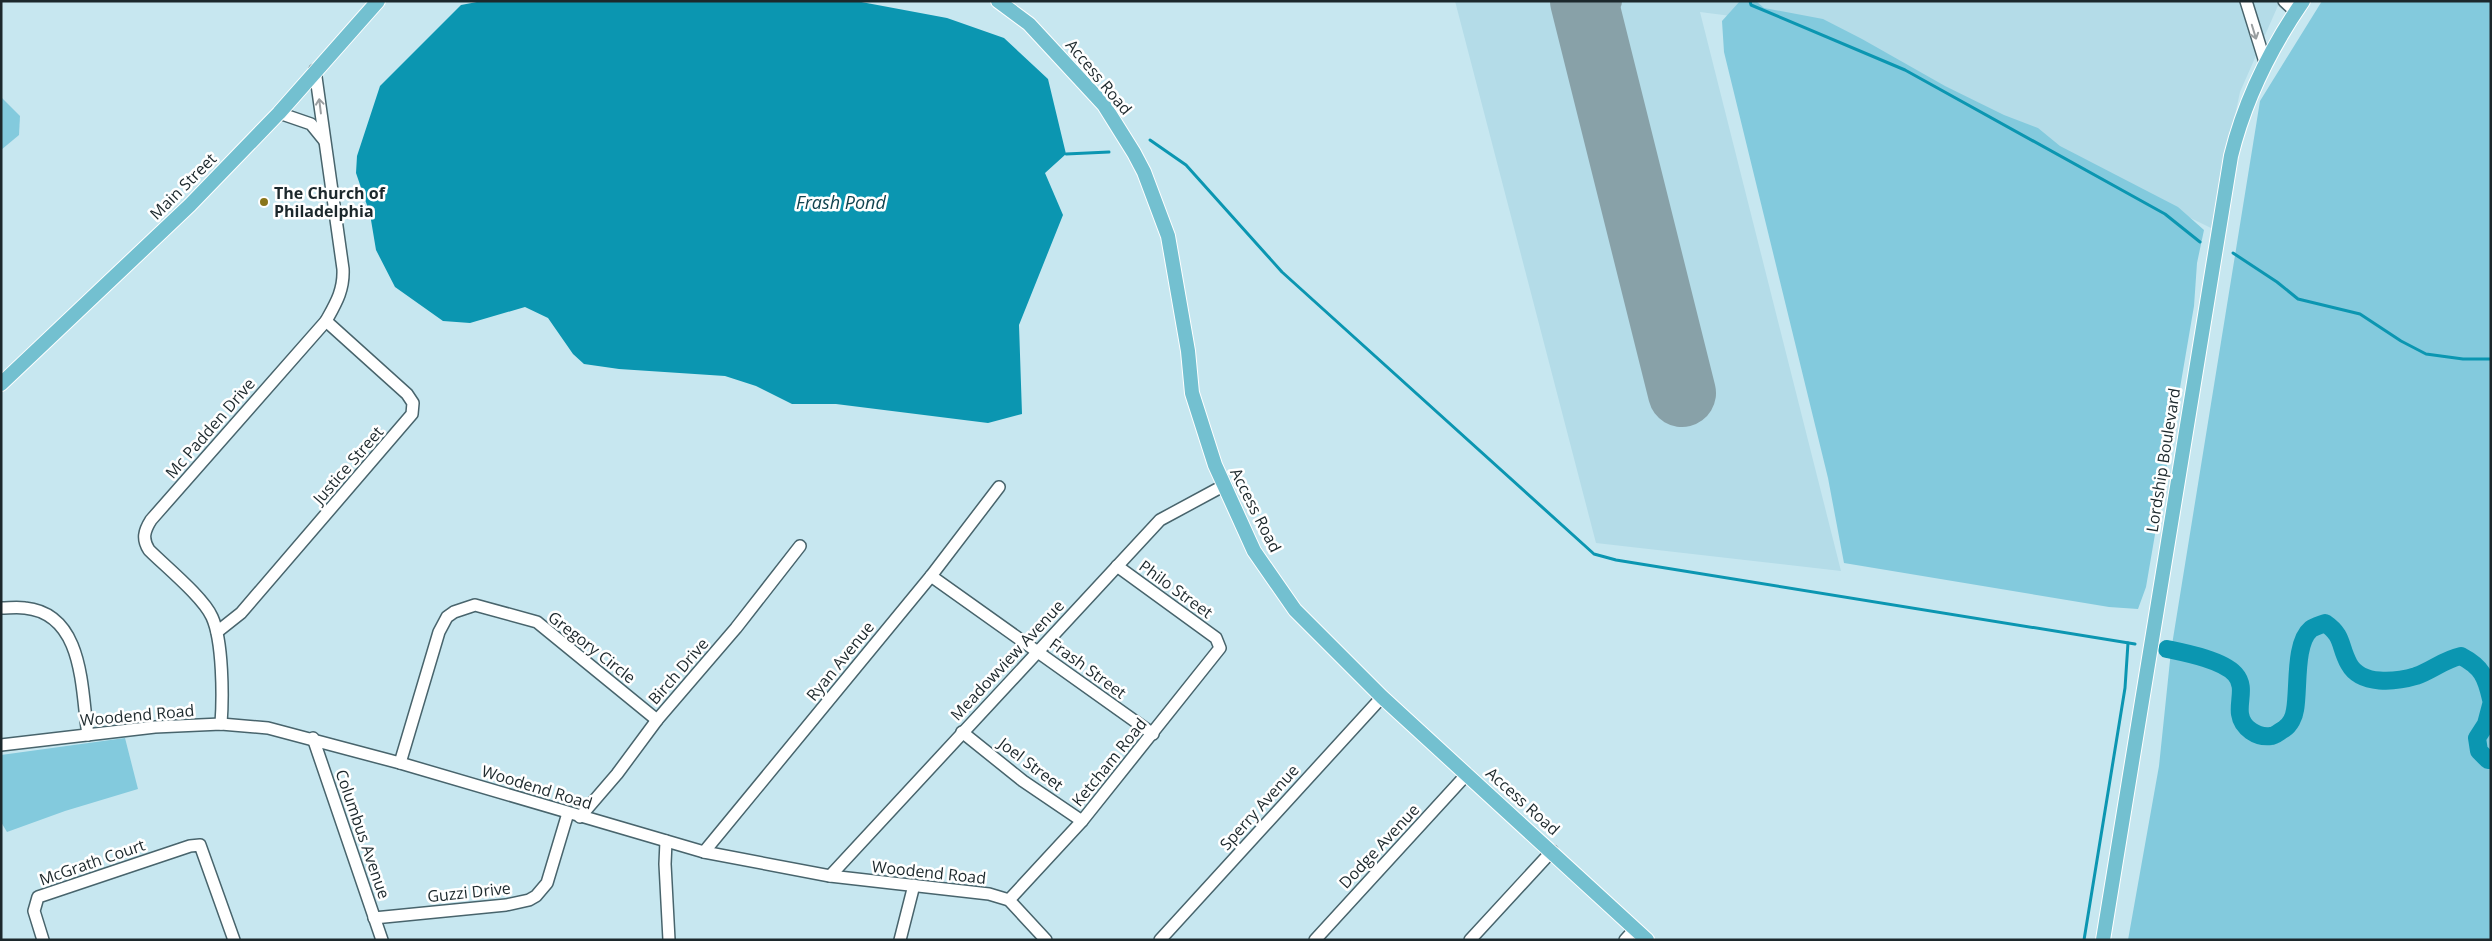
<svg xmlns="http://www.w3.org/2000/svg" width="2492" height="941" viewBox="0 0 2492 941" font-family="'Open Sans',sans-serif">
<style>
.built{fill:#b4dce8}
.green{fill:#83cadd}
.water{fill:#0b96b1}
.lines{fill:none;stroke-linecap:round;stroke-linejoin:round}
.stream{stroke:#0b96b1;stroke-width:3}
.river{stroke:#0b96b1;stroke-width:18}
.taxiway{stroke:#88a1a8;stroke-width:28}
.runway{stroke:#88a1a8;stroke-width:68}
.minor-casing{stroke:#48646c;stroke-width:14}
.major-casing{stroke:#fff;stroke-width:16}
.minor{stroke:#fff;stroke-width:11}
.major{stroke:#73c0d0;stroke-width:14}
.oneway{stroke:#999ea0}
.poi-dot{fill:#897519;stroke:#fff;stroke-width:2}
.labels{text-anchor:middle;stroke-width:5;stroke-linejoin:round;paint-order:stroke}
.street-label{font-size:16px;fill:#1c282c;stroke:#fff}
.poi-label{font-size:16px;font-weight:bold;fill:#1c282c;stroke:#fff;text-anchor:start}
.water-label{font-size:18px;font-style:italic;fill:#114450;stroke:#fff}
</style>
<rect width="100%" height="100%" fill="#c7e7f0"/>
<polygon class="built" points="1455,1 2280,1 2240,92 2211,228 1793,24 1700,12 1841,571 1596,543"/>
<g class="green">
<polygon points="1740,1 1756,1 1764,8 1823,19 1862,39 1945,86 2004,115 2038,128 2060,146 2178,207 2204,230 2197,263 2194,306 2146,587 2138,609 2109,607 1844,563 1828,478 1724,52 1722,21"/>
<polygon points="2322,1 2491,1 2491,940 2128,940 2159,766 2171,651 2260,101"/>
<polygon points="1,97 20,116 19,135 1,150"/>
<polygon points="125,738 138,789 65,811 7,832 1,822 1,755"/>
</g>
<polygon class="water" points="482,1 856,1 947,18 1004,38 1048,79 1066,154 1045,173 1063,215 1019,325 1022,414 988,423 836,404 792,404 756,386 725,376 619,369 584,364 573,354 548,318 525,307 470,323 443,321 395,287 376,250 370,214 356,173 357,156 380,86 461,5"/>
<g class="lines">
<g class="stream">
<polyline points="1750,1 1751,5 1905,70 2165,214 2200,242"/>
<polyline points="1150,140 1186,165 1282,272 1594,554 1616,560 2135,644"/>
<polyline points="1066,154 1109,152"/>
<polyline points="2233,253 2277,282 2298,299 2360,314 2401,341 2426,354 2463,359 2491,359"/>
<polyline points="2084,940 2125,688 2128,643"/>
</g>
<g class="river">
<path d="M2167,649C2186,653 2222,660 2235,674C2246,686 2238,701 2240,714C2242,728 2257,738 2271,736C2275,736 2280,731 2284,729C2290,725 2294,717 2295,710C2299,689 2294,643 2311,629C2314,627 2320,625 2325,623C2344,636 2339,646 2349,664C2361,686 2396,682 2416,676C2433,670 2443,660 2461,656C2482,667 2486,677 2491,699"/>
<polyline points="2491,705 2486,724 2477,738 2479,751 2488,760 2491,760"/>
</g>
<polyline class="taxiway" points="1593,40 1598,17 1608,1"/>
<polyline class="runway" points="1584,1 1682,393"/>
<g class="minor-casing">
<g id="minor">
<polyline points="2246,1 2265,62"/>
<polyline points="2284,1 2296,12"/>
<polyline points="279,113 311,124 324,140"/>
<polyline points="931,576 1153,734"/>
<path d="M1,608C9,608 17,607 25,608C85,614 81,691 88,735"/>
<polyline points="217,632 241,613 412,414 413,403 407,394 326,321"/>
<path d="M221,724C223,698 223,641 212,617C203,597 166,567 149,550C142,539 144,531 151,520L326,321C336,303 344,290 343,269L315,70"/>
<polyline points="962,732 1023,781 1082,821"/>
<polyline points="313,738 382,940"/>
<polyline points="1,745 155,727 221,724 268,728 400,763 704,852 830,876 989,894 1009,900 1046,940"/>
<polyline points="400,763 439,632 447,617 454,612 475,605 537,622 657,720"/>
<polyline points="580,817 617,774 657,720 736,628 800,546"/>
<polyline points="666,841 665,864 669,940"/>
<polyline points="704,852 931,576 999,487"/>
<polyline points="830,876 1160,520 1223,486"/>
<polyline points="1009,900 1082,821 1220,648 1216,638 1117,566"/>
<polyline points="374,918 506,905 529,900 536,896 547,883 568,813"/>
<polyline points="43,940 34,911 38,897 190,846 200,845 234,940"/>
<polyline points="900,940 914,885"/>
<polyline points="1160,940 1382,697"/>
<polyline points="1315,940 1467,774"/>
<polyline points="1470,940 1552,851"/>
<polyline points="1625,940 1635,929"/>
</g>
</g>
<g class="major-casing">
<g id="major">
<polyline points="998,1 1029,24 1104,105 1134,153 1144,172 1168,236 1188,351 1192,393 1215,465 1254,551 1295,610 1382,697 1647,940"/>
<polyline points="1,384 190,205 279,113 378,1"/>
<path d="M2103,940L2231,156C2245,99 2270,49 2303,1"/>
</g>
</g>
<use href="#minor" class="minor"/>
<use href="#major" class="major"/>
</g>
<defs><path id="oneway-shaft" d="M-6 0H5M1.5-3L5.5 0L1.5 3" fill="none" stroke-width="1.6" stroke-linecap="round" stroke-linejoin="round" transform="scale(1.25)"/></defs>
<g class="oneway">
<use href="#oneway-shaft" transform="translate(2254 32) rotate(73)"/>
<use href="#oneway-shaft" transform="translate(320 106) rotate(-97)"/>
</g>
<circle class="poi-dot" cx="264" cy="202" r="5"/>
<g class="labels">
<g class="street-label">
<text transform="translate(1099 77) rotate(50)" y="6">Access Road</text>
<text transform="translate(183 186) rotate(-45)" y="6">Main Street</text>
<text transform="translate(210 428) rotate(-49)" y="6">Mc Padden Drive</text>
<text transform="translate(2163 460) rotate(-81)" y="6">Lordship Boulevard</text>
<text transform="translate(348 465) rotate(-49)" y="6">Justice Street</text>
<text transform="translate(1256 510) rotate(63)" y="6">Access Road</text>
<text transform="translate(1176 589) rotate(36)" y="6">Philo Street</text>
<text transform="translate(592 647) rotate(38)" y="6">Gregory Circle</text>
<text transform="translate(1007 660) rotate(-47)" y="6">Meadowview Avenue</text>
<text transform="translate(840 661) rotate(-51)" y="6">Ryan Avenue</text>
<text transform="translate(1088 668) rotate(36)" y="6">Frash Street</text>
<text transform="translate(678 671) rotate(-49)" y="6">Birch Drive</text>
<text transform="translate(137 715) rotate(-5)" y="6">Woodend Road</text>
<text transform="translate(1109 762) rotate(-51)" y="6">Ketcham Road</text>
<text transform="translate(1031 764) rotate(37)" y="6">Joel Street</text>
<text transform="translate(537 787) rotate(17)" y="6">Woodend Road</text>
<text transform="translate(1523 801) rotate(42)" y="6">Access Road</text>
<text transform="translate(1259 807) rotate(-48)" y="6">Sperry Avenue</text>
<text transform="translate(363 834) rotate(71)" y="6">Columbus Avenue</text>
<text transform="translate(1379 846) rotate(-47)" y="6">Dodge Avenue</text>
<text transform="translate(92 862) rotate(-19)" y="6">McGrath Court</text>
<text transform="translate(929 872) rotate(6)" y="6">Woodend Road</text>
<text transform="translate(469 892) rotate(-6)" y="6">Guzzi Drive</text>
</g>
<g class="poi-label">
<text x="274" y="199">The Church of<tspan x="274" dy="18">Philadelphia</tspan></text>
</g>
<g class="water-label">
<text x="841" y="209">Frash Pond</text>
</g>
</g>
<rect width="2492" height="941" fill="none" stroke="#1c282c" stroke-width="5"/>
</svg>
